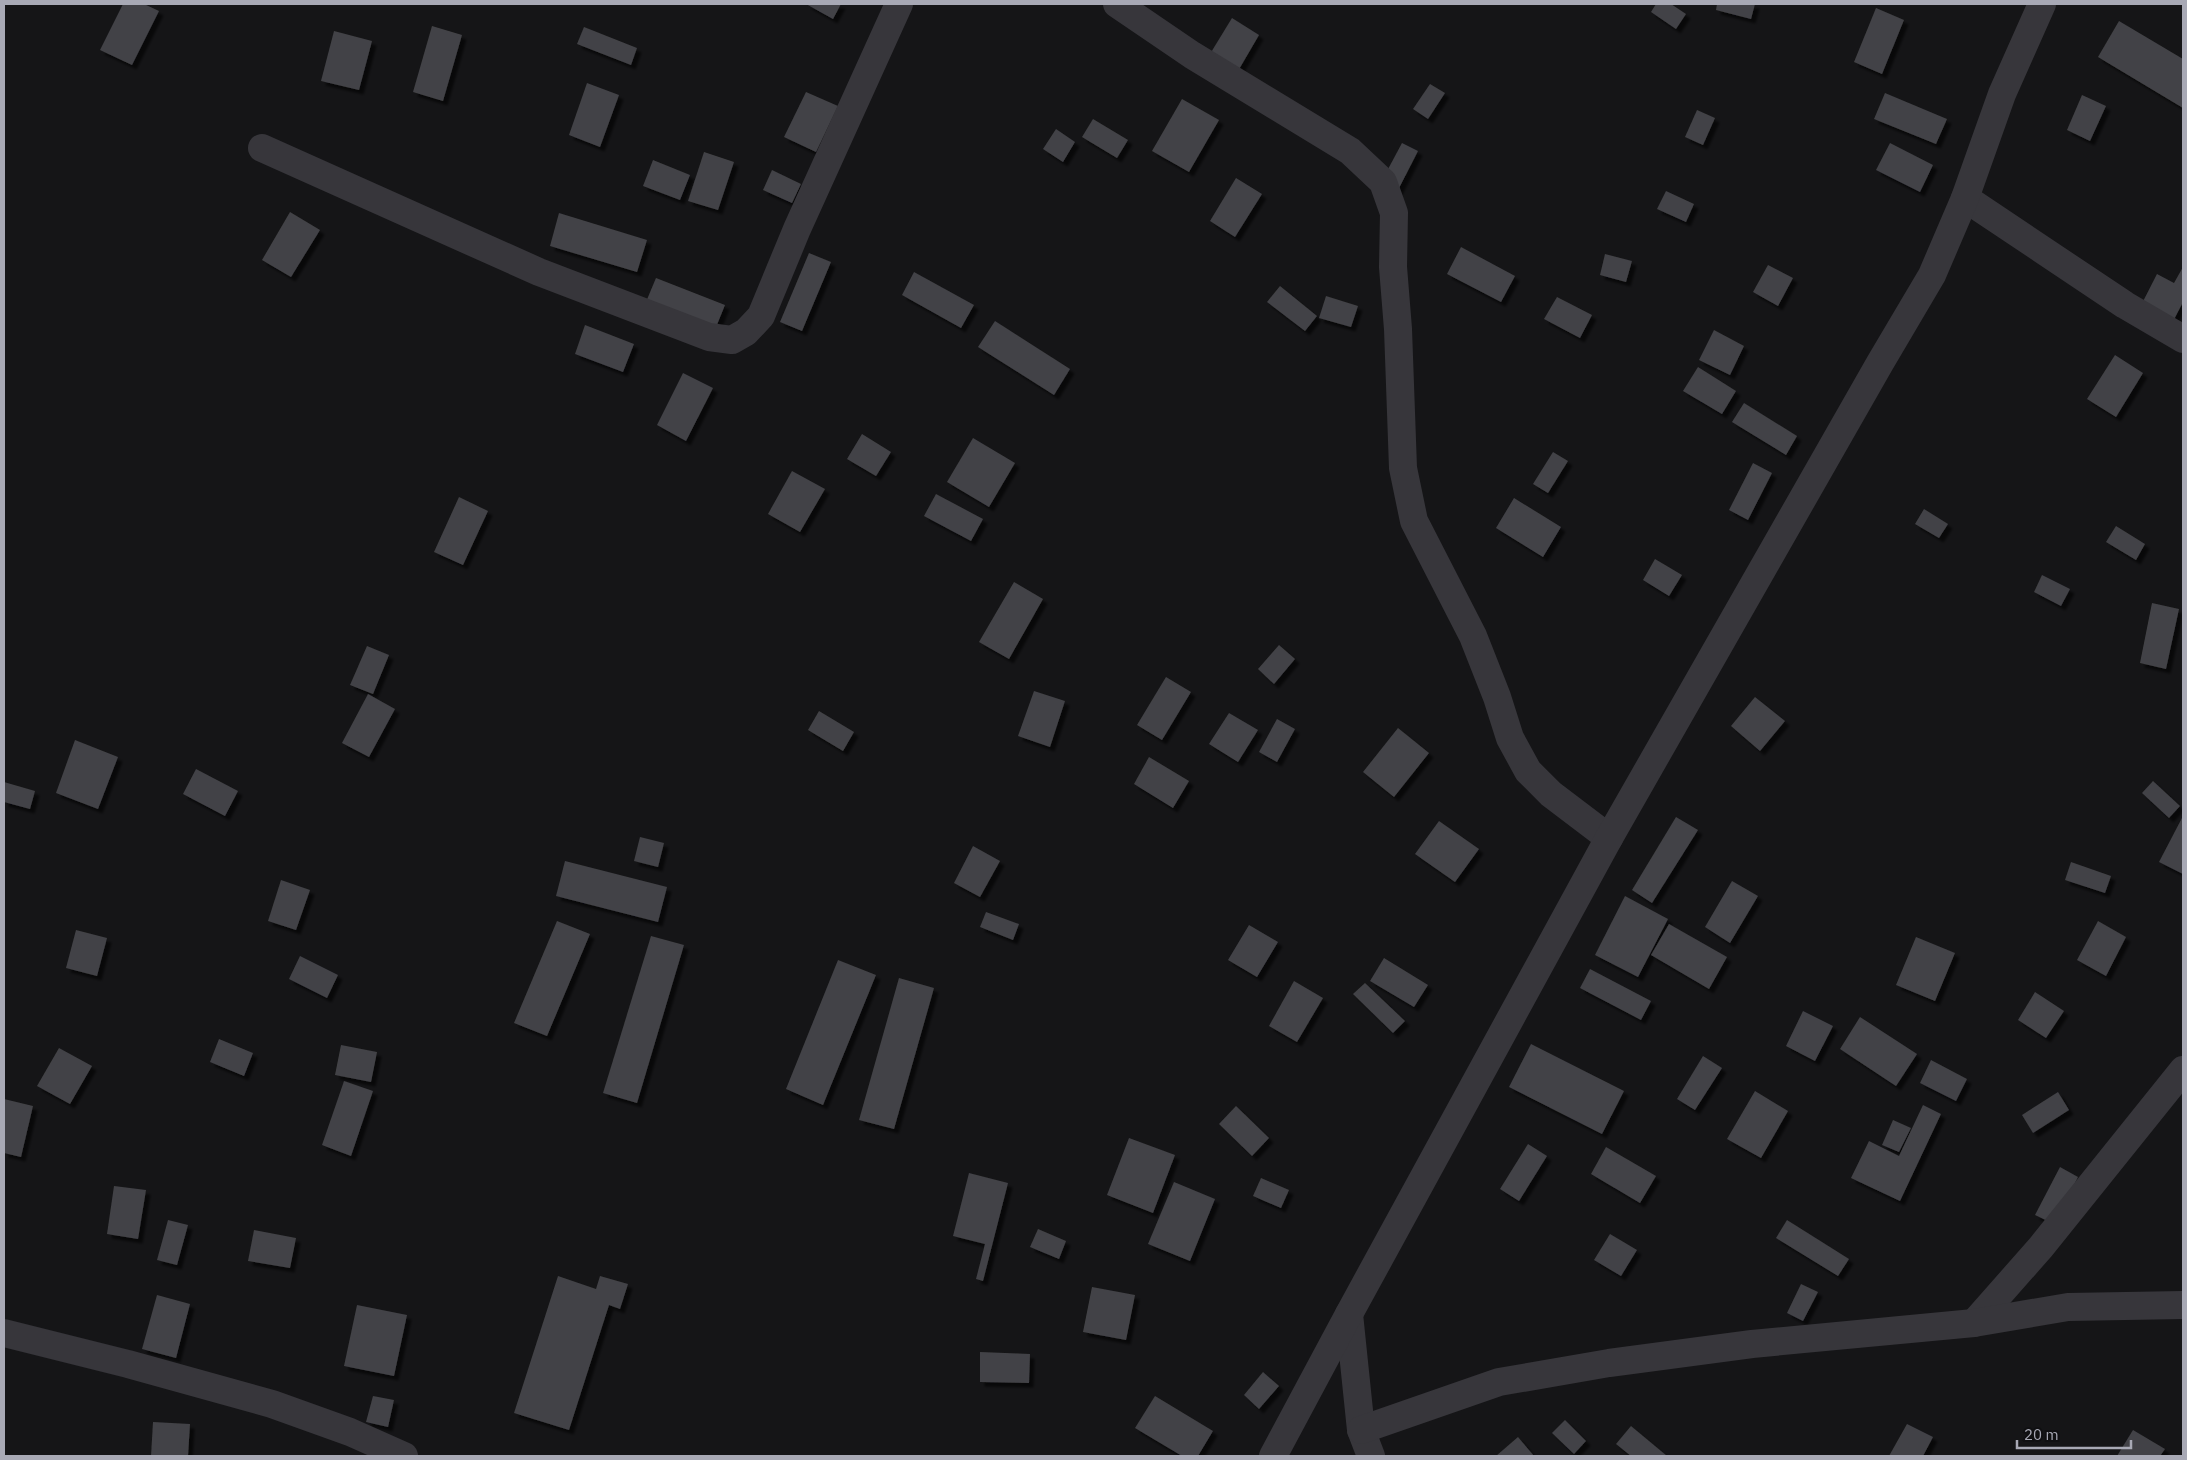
<svg xmlns="http://www.w3.org/2000/svg" width="2187" height="1460" viewBox="0 0 2187 1460" font-family="'IBM Plex Sans',sans-serif">
<style>
.building{fill:#424246;filter:url(#shadow)}
.lines{fill:none;stroke-linecap:round;stroke-linejoin:round}
.minor{stroke:#37363b;stroke-width:28}
</style>
<defs>
<filter id="shadow"><feDropShadow dx="4.5" dy="4.5" stdDeviation="1" flood-color="#0009"/></filter>
</defs>
<rect width="100%" height="100%" fill="#151517"/>
<g class="building">
<polygon points="123,4 144,4 159,11 132,65 100,50"/>
<polygon points="806,4 841,4 833,19"/>
<polygon points="1656,4 1671,4 1686,14 1676,29 1651,12"/>
<polygon points="1717,4 1755,4 1751,19 1716,10"/>
<polygon points="1876,8 1904,20 1882,74 1854,62"/>
<polygon points="1232,18 1259,35 1238,71 1210,54"/>
<polygon points="2119,21 2183,59 2183,108 2098,57"/>
<polygon points="432,26 462,35 443,101 413,92"/>
<polygon points="584,27 637,48 631,65 577,44"/>
<polygon points="334,31 372,41 359,90 321,81"/>
<polygon points="587,83 619,95 600,147 569,135"/>
<polygon points="1430,84 1445,93 1428,119 1413,109"/>
<polygon points="806,92 838,106 816,152 784,137"/>
<polygon points="1885,93 1947,119 1936,144 1874,119"/>
<polygon points="2082,95 2106,106 2090,141 2067,130"/>
<polygon points="1182,99 1219,120 1189,172 1152,151"/>
<polygon points="1697,110 1715,118 1703,145 1685,137"/>
<polygon points="1093,119 1128,140 1117,158 1082,137"/>
<polygon points="1056,129 1075,142 1063,162 1043,149"/>
<polygon points="1402,143 1418,151 1396,194 1379,186"/>
<polygon points="1890,143 1933,165 1920,192 1876,170"/>
<polygon points="704,152 734,162 718,210 688,201"/>
<polygon points="653,160 690,175 680,200 643,186"/>
<polygon points="772,170 801,184 792,203 763,190"/>
<polygon points="1236,178 1262,194 1235,237 1210,221"/>
<polygon points="1666,191 1694,204 1686,222 1657,209"/>
<polygon points="290,212 320,230 291,277 262,260"/>
<polygon points="559,213 647,240 637,272 550,246"/>
<polygon points="1461,247 1515,276 1501,302 1447,274"/>
<polygon points="809,253 831,262 802,331 780,322"/>
<polygon points="1605,254 1632,261 1626,282 1600,275"/>
<polygon points="1768,265 1793,278 1778,306 1753,292"/>
<polygon points="2183,267 2183,302 2165,337 2133,321 2157,274 2174,283"/>
<polygon points="914,272 974,305 961,328 902,295"/>
<polygon points="656,278 725,305 712,337 643,309"/>
<polygon points="1280,286 1317,316 1305,331 1267,302"/>
<polygon points="1326,296 1358,306 1351,327 1319,318"/>
<polygon points="1557,297 1592,315 1580,338 1544,319"/>
<polygon points="995,321 1070,369 1054,395 978,347"/>
<polygon points="585,325 634,344 623,372 575,354"/>
<polygon points="1714,330 1744,346 1730,375 1699,360"/>
<polygon points="2115,355 2143,373 2116,417 2087,399"/>
<polygon points="1698,367 1736,391 1722,414 1683,391"/>
<polygon points="683,373 713,388 686,441 657,425"/>
<polygon points="1744,403 1797,436 1786,455 1732,422"/>
<polygon points="862,434 891,452 876,476 847,459"/>
<polygon points="973,438 1015,463 989,507 947,482"/>
<polygon points="1553,452 1568,461 1548,493 1533,484"/>
<polygon points="1753,463 1772,473 1748,520 1729,510"/>
<polygon points="792,471 825,489 800,532 768,514"/>
<polygon points="936,494 983,519 971,541 924,516"/>
<polygon points="459,497 488,511 463,565 434,552"/>
<polygon points="1514,498 1561,527 1543,557 1496,528"/>
<polygon points="1924,509 1948,524 1939,538 1915,524"/>
<polygon points="2116,526 2145,544 2136,560 2106,542"/>
<polygon points="1655,559 1682,575 1669,596 1643,580"/>
<polygon points="2042,575 2070,589 2061,606 2034,592"/>
<polygon points="1014,582 1043,599 1009,659 979,642"/>
<polygon points="2152,603 2179,609 2166,669 2140,663"/>
<polygon points="1279,645 1295,659 1274,684 1258,669"/>
<polygon points="367,646 389,655 373,694 350,685"/>
<polygon points="1166,677 1191,692 1162,740 1137,725"/>
<polygon points="1034,691 1065,701 1050,747 1018,736"/>
<polygon points="368,694 395,709 369,757 342,743"/>
<polygon points="1755,697 1785,721 1760,751 1731,726"/>
<polygon points="819,711 854,732 843,751 808,730"/>
<polygon points="1229,713 1258,730 1238,762 1209,744"/>
<polygon points="1277,719 1295,729 1277,762 1259,752"/>
<polygon points="1398,728 1429,753 1394,797 1363,772"/>
<polygon points="75,740 118,757 98,809 56,793"/>
<polygon points="1149,757 1189,781 1173,808 1134,784"/>
<polygon points="196,769 238,791 225,816 183,794"/>
<polygon points="2153,781 2180,806 2169,818 2142,793"/>
<polygon points="4,782 35,791 30,809 4,802"/>
<polygon points="2183,816 2183,874 2159,862"/>
<polygon points="1676,817 1698,830 1652,903 1632,890"/>
<polygon points="1439,821 1479,849 1455,882 1415,854"/>
<polygon points="640,837 664,843 658,867 634,861"/>
<polygon points="973,846 1000,861 980,897 954,883"/>
<polygon points="565,861 667,887 658,922 556,896"/>
<polygon points="2071,862 2111,876 2105,893 2065,880"/>
<polygon points="281,880 310,890 296,930 268,921"/>
<polygon points="1732,881 1758,896 1730,943 1705,927"/>
<polygon points="1625,896 1668,919 1638,977 1595,955"/>
<polygon points="986,912 1019,924 1013,940 980,927"/>
<polygon points="557,921 590,934 547,1036 514,1023"/>
<polygon points="2098,921 2126,937 2106,976 2077,960"/>
<polygon points="1669,924 1727,957 1709,989 1651,955"/>
<polygon points="1249,925 1278,942 1257,977 1228,960"/>
<polygon points="76,930 107,938 97,976 66,968"/>
<polygon points="651,936 684,945 637,1103 603,1093"/>
<polygon points="1916,937 1955,953 1935,1001 1896,985"/>
<polygon points="300,956 338,975 327,998 289,979"/>
<polygon points="1384,958 1428,985 1414,1007 1370,981"/>
<polygon points="838,960 876,975 823,1105 786,1089"/>
<polygon points="1590,969 1651,1001 1641,1020 1580,988"/>
<polygon points="899,978 934,988 894,1129 859,1120"/>
<polygon points="1294,981 1323,998 1297,1042 1269,1026"/>
<polygon points="1365,983 1405,1021 1393,1033 1353,994"/>
<polygon points="2035,992 2064,1011 2046,1038 2018,1020"/>
<polygon points="1803,1011 1833,1026 1815,1061 1786,1046"/>
<polygon points="1860,1017 1917,1054 1896,1086 1840,1049"/>
<polygon points="219,1039 253,1053 244,1076 210,1062"/>
<polygon points="1531,1044 1624,1091 1602,1134 1509,1087"/>
<polygon points="341,1045 377,1052 371,1082 335,1075"/>
<polygon points="59,1048 92,1066 70,1104 37,1086"/>
<polygon points="1703,1056 1722,1068 1695,1110 1677,1099"/>
<polygon points="1931,1060 1967,1079 1956,1101 1920,1083"/>
<polygon points="344,1081 373,1091 351,1156 322,1145"/>
<polygon points="1755,1091 1788,1111 1761,1158 1727,1139"/>
<polygon points="2058,1092 2069,1110 2033,1133 2022,1115"/>
<polygon points="4,1099 33,1106 21,1157 4,1153"/>
<polygon points="1923,1105 1941,1114 1900,1201 1851,1178 1869,1141 1899,1156"/>
<polygon points="1236,1106 1269,1138 1252,1156 1219,1124"/>
<polygon points="1893,1120 1911,1128 1899,1152 1882,1145"/>
<polygon points="1129,1138 1175,1155 1153,1213 1107,1195"/>
<polygon points="1528,1144 1547,1156 1519,1201 1500,1189"/>
<polygon points="1606,1147 1656,1176 1640,1203 1591,1174"/>
<polygon points="2060,1167 2078,1177 2054,1224 2035,1215"/>
<polygon points="969,1173 1008,1183 983,1281 976,1279 985,1244 953,1236"/>
<polygon points="1261,1178 1289,1190 1281,1208 1253,1196"/>
<polygon points="1174,1182 1215,1199 1190,1261 1148,1244"/>
<polygon points="114,1186 146,1190 138,1239 107,1234"/>
<polygon points="168,1220 188,1225 177,1265 157,1260"/>
<polygon points="1787,1220 1849,1259 1838,1276 1776,1238"/>
<polygon points="1038,1229 1066,1241 1059,1259 1030,1247"/>
<polygon points="254,1230 296,1238 290,1268 248,1261"/>
<polygon points="1610,1234 1637,1250 1621,1276 1594,1260"/>
<polygon points="558,1276 596,1289 600,1276 628,1284 620,1309 609,1305 569,1430 514,1413"/>
<polygon points="1801,1284 1818,1292 1803,1321 1787,1313"/>
<polygon points="1092,1287 1135,1295 1126,1340 1083,1332"/>
<polygon points="157,1295 190,1304 176,1358 142,1349"/>
<polygon points="357,1305 407,1315 394,1376 344,1366"/>
<polygon points="980,1352 1030,1354 1029,1383 980,1382"/>
<polygon points="1263,1372 1279,1386 1259,1409 1244,1395"/>
<polygon points="373,1396 394,1400 388,1427 366,1422"/>
<polygon points="1155,1396 1213,1431 1198,1456 1182,1456 1135,1428"/>
<polygon points="1565,1420 1586,1441 1574,1454 1552,1433"/>
<polygon points="153,1422 190,1424 188,1456 151,1456"/>
<polygon points="1907,1424 1933,1437 1923,1456 1889,1456"/>
<polygon points="1631,1426 1667,1456 1631,1456 1616,1444"/>
<polygon points="2133,1430 2165,1449 2160,1456 2117,1456"/>
<polygon points="1518,1437 1534,1456 1496,1456"/>
</g>
<g class="lines">
<g class="minor">
<polyline points="1117,4 1192,55 1350,151 1383,182 1394,213 1393,267 1398,329 1403,468 1414,521 1473,636 1497,697 1510,738 1528,771 1551,794 1609,838"/>
<polyline points="262,148 539,272 709,337 732,340 746,332 761,316 797,229 899,4"/>
<polyline points="1965,198 2125,305 2183,339"/>
<polyline points="1349,1314 1361,1430 1371,1456"/>
<polyline points="1974,1323 2041,1247 2183,1070"/>
<polyline points="4,1333 128,1364 272,1404 350,1432 404,1456"/>
<polyline points="1361,1430 1499,1382 1609,1363 1752,1344 1974,1323 2068,1307 2183,1305"/>
<polyline points="1273,1456 1349,1314 1609,838 1880,363 1932,275 1965,198 2002,94 2042,4"/>
</g>
</g>
<rect width="2187" height="1460" fill="none" stroke="#a8a9b5" stroke-width="10"/>
<path d="M2017 1440v8h114v-8" fill="none" stroke="#a8a9b5" stroke-width="2.5"/>
<text x="2024" y="1440" font-size="15" fill="#a8a9b5" stroke="#101012" stroke-width="4" paint-order="stroke">20 m</text>
</svg>
